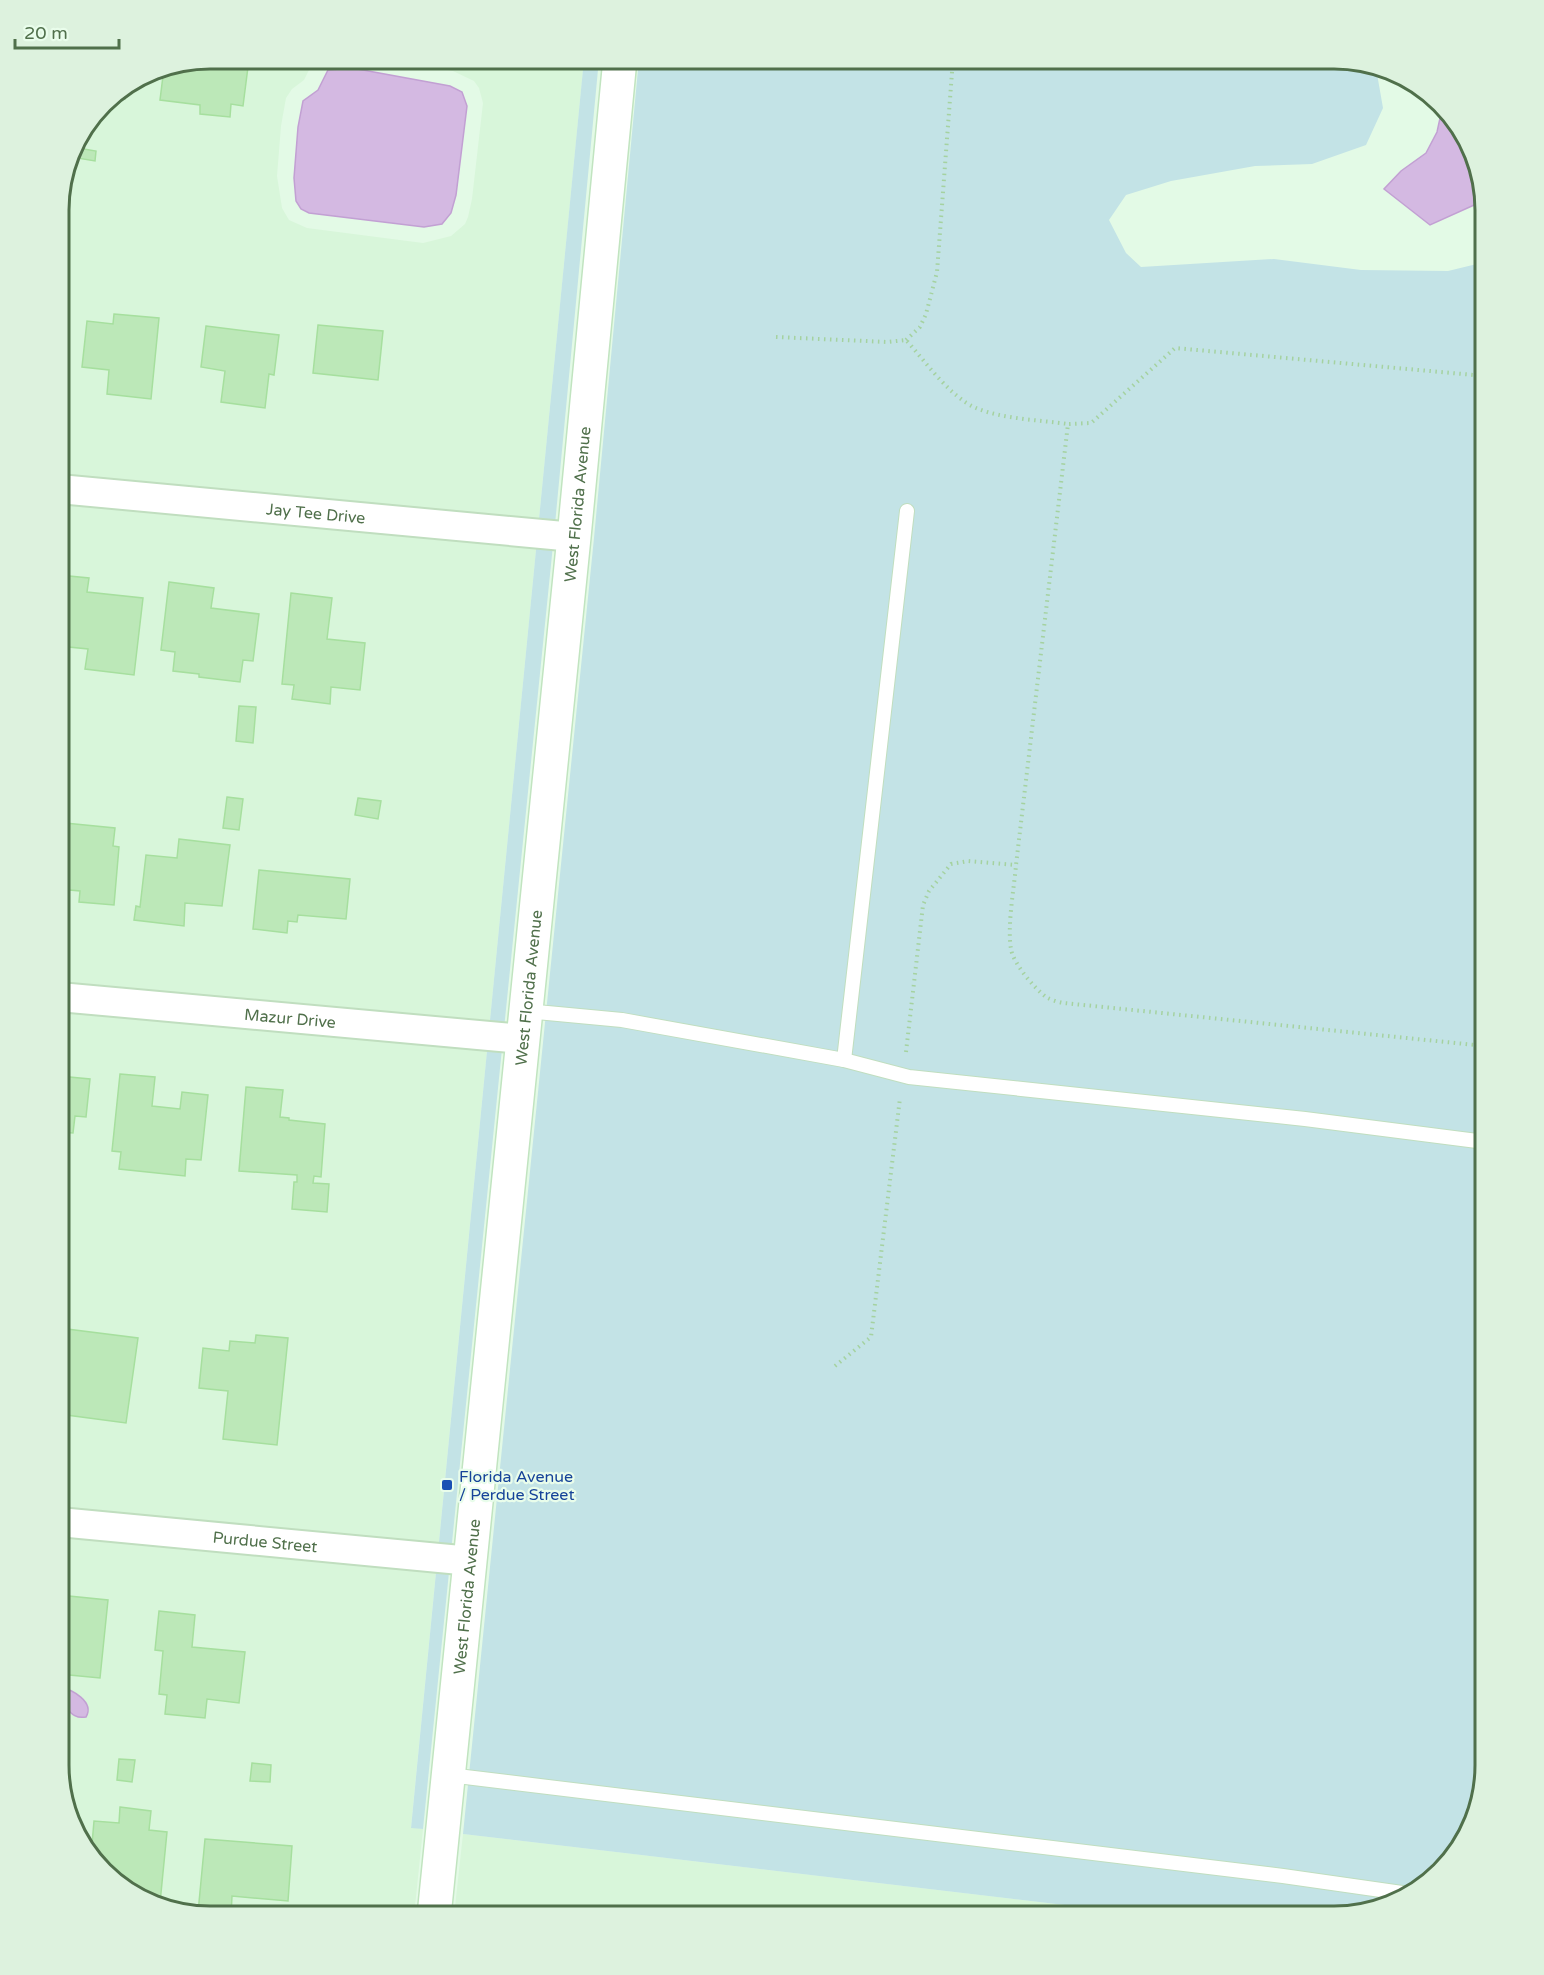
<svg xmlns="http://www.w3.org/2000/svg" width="1544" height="1975" viewBox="0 0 1544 1975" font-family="'Varela Round',sans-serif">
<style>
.residential{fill:#d8f6da}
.green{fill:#c3e3e6}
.water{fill:#d4b9e2;stroke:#c2a0d3;stroke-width:1.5}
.building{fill:#bce8b8;stroke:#a6df9e;stroke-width:1.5}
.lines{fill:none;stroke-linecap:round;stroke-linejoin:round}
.lane-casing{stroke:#c0debf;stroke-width:16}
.street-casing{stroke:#c0debf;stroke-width:32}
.secondary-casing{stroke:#c1e4c0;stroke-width:36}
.path{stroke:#a5d2a0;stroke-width:4;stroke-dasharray:1.5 4.5;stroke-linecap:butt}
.lane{stroke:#fff;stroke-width:14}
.street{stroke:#fff;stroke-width:28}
.secondary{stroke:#fff;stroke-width:33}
.transit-dot{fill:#1a4fb4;stroke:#e9fdeb;stroke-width:2}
.labels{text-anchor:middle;stroke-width:4.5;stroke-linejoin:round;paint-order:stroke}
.street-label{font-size:16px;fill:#50704b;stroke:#e9fdeb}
.transit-label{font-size:16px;fill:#164399;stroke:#e9fdeb;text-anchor:start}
.rim{fill:none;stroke:#50704b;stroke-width:3}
</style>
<rect width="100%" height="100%" fill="#e3fae6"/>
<g class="residential">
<polygon points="210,59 318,59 312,64 304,80 292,89 286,98 281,126 277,176 282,208 289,220 307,228 423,243 451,236 465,224 468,217 472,199 483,103 479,88 474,81 453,71 386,59 584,59 411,1827 423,1829 414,1916 209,1916 134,1896 84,1849 59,1765 59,199 74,142 110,96 152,70"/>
<polygon points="463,1834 1157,1916 454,1916"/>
</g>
<g class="green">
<polygon points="584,59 599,59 554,535 423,1829 411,1828"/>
<polygon points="639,59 1344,59 1376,68 1383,108 1366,145 1312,164 1255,166 1171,181 1126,195 1109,220 1126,253 1141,267 1274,259 1361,270 1448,271 1485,262 1485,1766 1465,1841 1418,1891 1335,1916 1157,1916 463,1834 594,538"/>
</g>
<g class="water">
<polygon points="352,68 450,86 462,92 467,106 456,195 451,213 442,224 424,227 309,213 301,209 296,201 294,178 298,127 303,101 318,90 328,70"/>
<polygon points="1442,109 1460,126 1483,201 1430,225 1384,189 1401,171 1426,153 1437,132"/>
<path d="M59,1687C72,1689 95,1702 86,1717C75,1719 71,1713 64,1706L59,1705Z"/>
</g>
<g class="building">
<polygon points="210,59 249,59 243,106 231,104 230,117 200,114 200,105 160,100 164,68"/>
<polygon points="127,86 125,99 109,97 110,96"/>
<polygon points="78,148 96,151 95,161 77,158"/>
<polygon points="114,314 159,318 151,399 107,394 109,370 82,367 87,321 113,324"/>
<polygon points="318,325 383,331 378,380 313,373"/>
<polygon points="206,326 279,335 274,375 269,374 265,408 221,402 225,371 201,367"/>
<polygon points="59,575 89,578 87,592 143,598 134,675 85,669 88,649 59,646"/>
<polygon points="169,582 214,588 211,608 259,614 253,661 243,660 240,682 199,677 199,674 173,671 175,652 161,650"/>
<polygon points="291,593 332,598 327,639 365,643 360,690 331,687 330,704 292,699 294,685 282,684"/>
<polygon points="239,706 256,707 253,743 236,741"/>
<polygon points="227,797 243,799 239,830 223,828"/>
<polygon points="358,798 381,801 378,819 355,815"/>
<polygon points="65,823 115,828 113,846 119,847 114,905 79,902 80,891 59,889 59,842 63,842"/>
<polygon points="179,839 230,845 222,906 185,903 184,926 134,920 136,906 140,907 146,855 177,858"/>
<polygon points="259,870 350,879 346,919 298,915 297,922 288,921 287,933 253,929"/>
<polygon points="120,1074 155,1077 152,1106 180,1109 182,1092 208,1095 201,1160 186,1159 185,1176 119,1169 121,1152 112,1151"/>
<polygon points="59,1076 90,1079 86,1117 75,1116 73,1133 59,1132"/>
<polygon points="246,1087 283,1090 280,1117 289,1118 289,1120 325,1124 321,1177 314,1176 313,1183 329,1184 327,1212 292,1209 294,1182 297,1182 297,1175 239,1171"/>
<polygon points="59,1328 138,1338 126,1423 59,1414"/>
<polygon points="256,1335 288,1338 277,1445 223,1439 228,1391 199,1388 203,1348 229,1351 230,1341 255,1343"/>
<polygon points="59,1595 108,1600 100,1678 59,1674"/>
<polygon points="159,1611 195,1615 192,1647 245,1652 239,1703 207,1699 205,1718 165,1714 167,1695 159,1694 163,1651 155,1650"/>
<polygon points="119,1759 135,1760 132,1782 117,1780"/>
<polygon points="252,1763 271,1765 270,1782 250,1781"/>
<polygon points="120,1807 151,1811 149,1830 167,1832 160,1903 134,1896 91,1856 94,1821 119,1823"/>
<polygon points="205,1839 292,1846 288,1901 232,1896 231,1916 209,1916 198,1913"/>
<polygon points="682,1906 722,1910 722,1916 680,1916"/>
</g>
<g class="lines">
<g class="lane-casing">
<g id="lane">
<polyline points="526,1011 622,1020 844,1060 907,511"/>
<polyline points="844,1060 909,1077 1305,1119 1485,1142"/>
<polyline points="449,1775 1283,1876 1409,1894"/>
</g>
</g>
<g class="street-casing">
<g id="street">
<path id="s1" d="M59,489L574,537"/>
<path id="s2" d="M59,997L523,1039"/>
<path id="s3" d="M59,1522L471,1561"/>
</g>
</g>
<g class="secondary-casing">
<g id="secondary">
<path id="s4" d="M434,1916L574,537L620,59"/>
</g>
</g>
<g class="path">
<path d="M776,337L887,342L906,340C925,361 950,397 976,408C1002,419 1040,420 1068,424"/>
<polyline points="906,340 920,327 926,314 937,272 953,59"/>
<path d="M1485,1046L1064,1003C1058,1002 1051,1000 1046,997C1034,988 1013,963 1011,949C1007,926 1014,889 1016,865L1068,424L1091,423L1175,348L1485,376"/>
<polyline points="906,1052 923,905 929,891 951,864 968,861 1016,865"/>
<polyline points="835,1366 871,1337 900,1098"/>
</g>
<use href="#lane" class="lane"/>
<use href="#street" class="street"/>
<use href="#secondary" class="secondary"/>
</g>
<rect class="transit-dot" x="441" y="1479" width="12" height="12" rx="3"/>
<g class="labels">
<g class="street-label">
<text dy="6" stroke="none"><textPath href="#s4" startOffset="1419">West Florida Avenue</textPath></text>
<text dy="6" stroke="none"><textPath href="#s1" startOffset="258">Jay Tee Drive</textPath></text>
<text dy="6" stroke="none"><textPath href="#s4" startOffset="933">West Florida Avenue</textPath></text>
<text dy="6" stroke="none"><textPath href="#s2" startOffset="232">Mazur Drive</textPath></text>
<text dy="6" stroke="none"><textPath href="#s3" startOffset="207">Purdue Street</textPath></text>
<text dy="6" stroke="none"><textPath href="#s4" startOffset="321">West Florida Avenue</textPath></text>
</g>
<g class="transit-label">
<text x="459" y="1482">Florida Avenue<tspan x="459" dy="18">/ Perdue Street</tspan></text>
</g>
</g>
<path d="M0 0H1544V1975H0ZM210 69H1334A141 141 0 0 1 1475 210V1765A141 141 0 0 1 1334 1906H210A141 141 0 0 1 69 1765V210A141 141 0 0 1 210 69Z" fill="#ddf2de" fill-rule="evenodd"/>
<path class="rim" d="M210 69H1334A141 141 0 0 1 1475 210V1765A141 141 0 0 1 1334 1906H210A141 141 0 0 1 69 1765V210A141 141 0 0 1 210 69Z"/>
<path d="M15 39v9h104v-9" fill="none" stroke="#50704b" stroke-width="3"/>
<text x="24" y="39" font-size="18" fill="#50704b" stroke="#e9fdeb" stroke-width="4.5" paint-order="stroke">20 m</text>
</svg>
